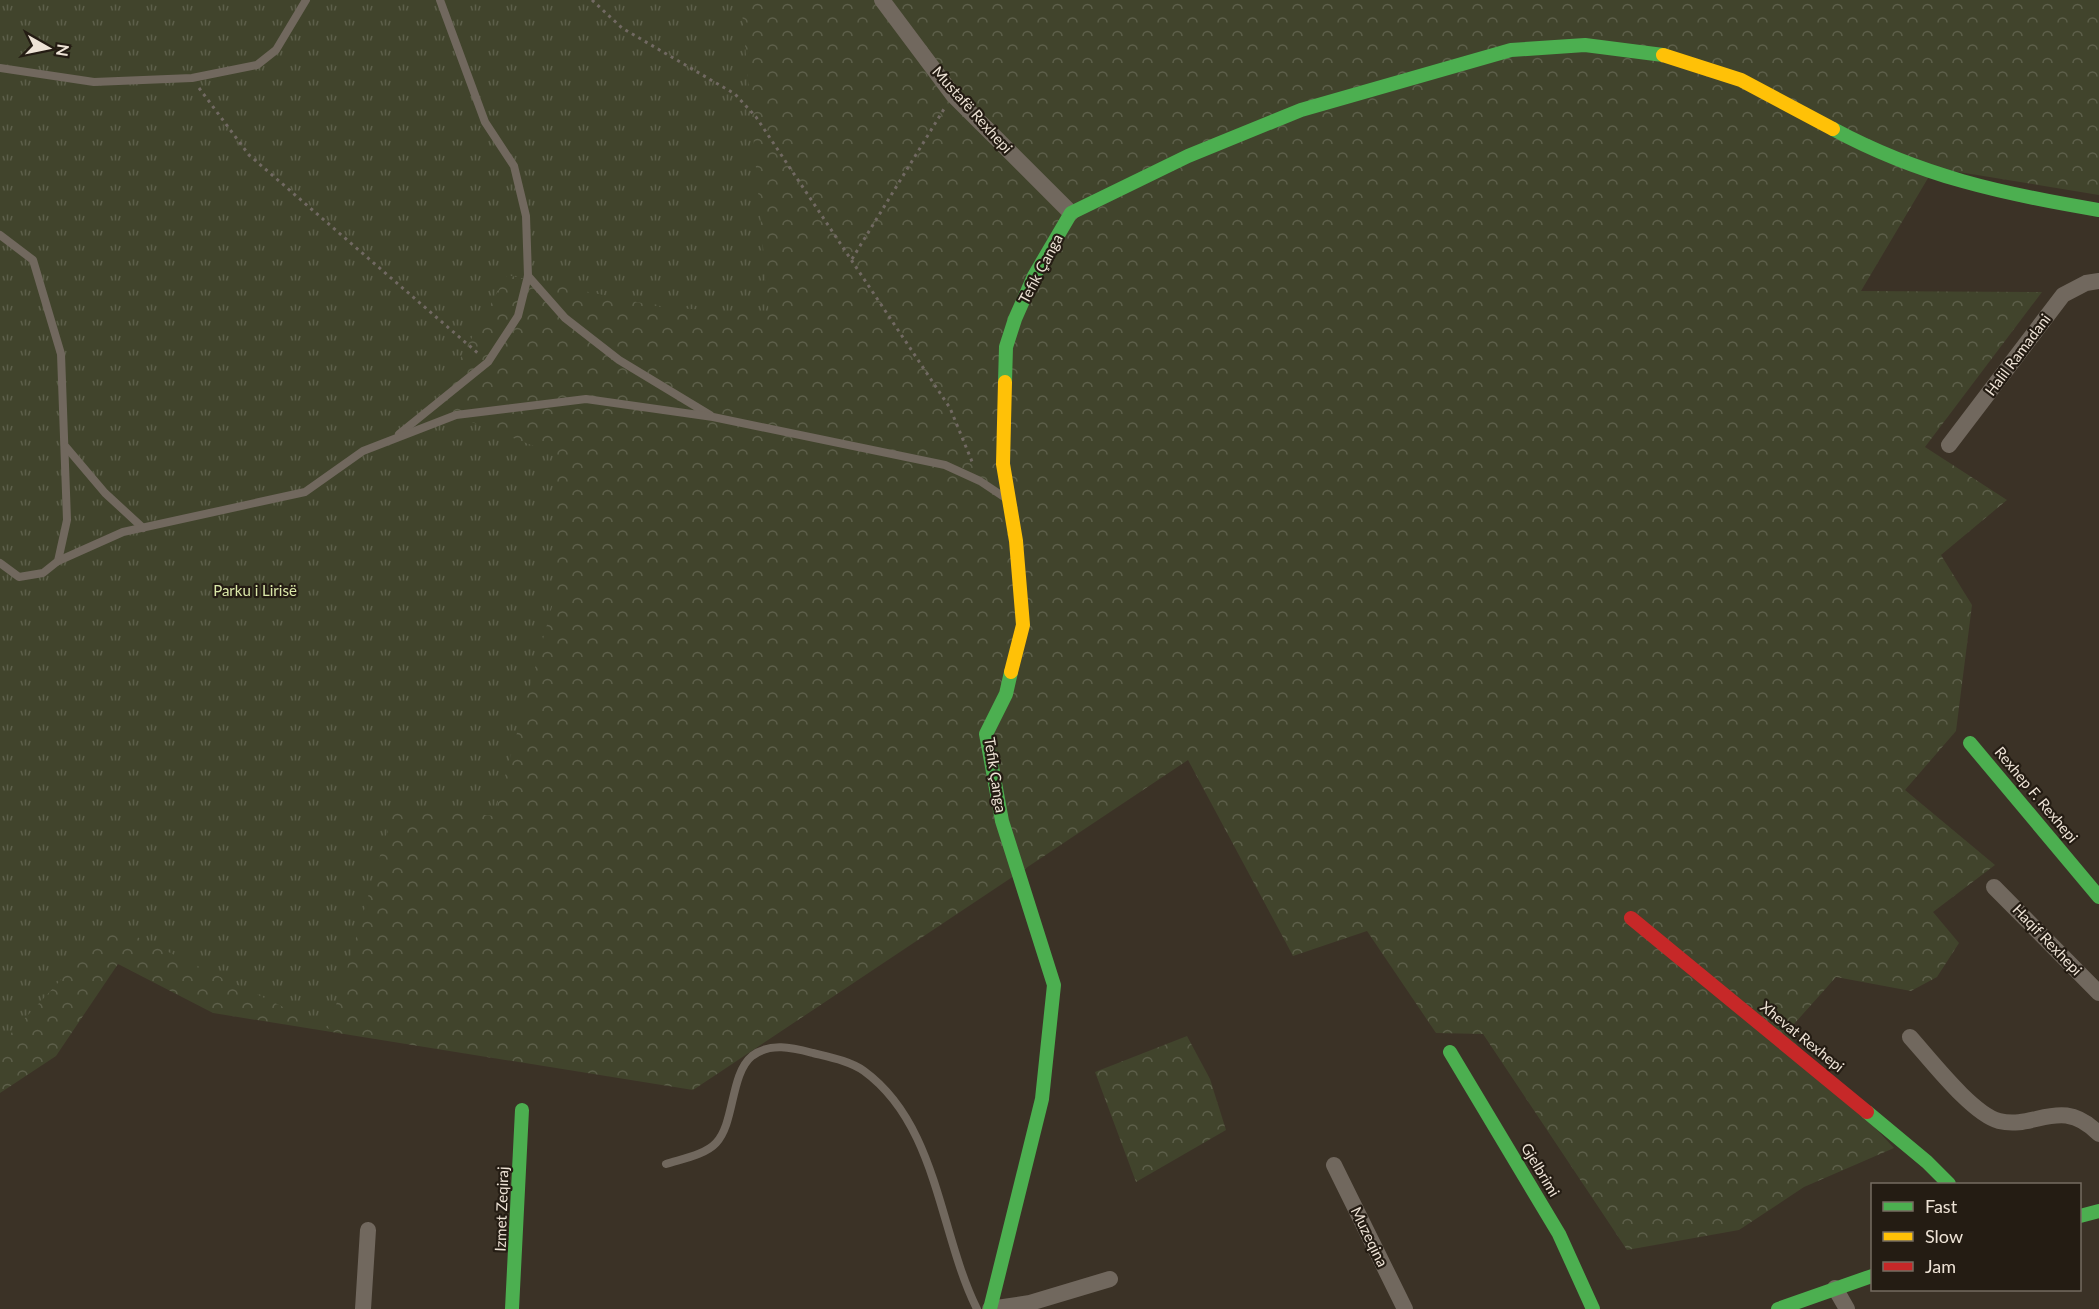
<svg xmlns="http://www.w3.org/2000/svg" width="2099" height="1309" viewBox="0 0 2099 1309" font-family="Lato,sans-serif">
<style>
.forest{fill:url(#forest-crowns)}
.park{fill:url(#park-tufts)}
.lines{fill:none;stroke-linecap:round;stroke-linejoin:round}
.path{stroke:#716962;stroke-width:3;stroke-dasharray:3 4.5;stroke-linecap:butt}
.lane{stroke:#71685e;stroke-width:8}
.street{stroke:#71685e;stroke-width:16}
.fast{stroke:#4caf50;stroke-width:14}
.slow{stroke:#ffc107;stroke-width:14}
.jam{stroke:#c62828;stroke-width:14}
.labels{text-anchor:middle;stroke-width:4.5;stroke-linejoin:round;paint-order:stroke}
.street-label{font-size:15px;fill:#eee3d6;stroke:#241c13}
.park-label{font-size:15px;fill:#dae7a8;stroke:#241c13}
</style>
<defs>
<pattern id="forest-crowns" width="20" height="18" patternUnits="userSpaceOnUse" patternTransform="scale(1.5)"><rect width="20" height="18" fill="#41442c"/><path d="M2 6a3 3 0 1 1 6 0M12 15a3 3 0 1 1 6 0" fill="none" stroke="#5d5f4a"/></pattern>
<pattern id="park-tufts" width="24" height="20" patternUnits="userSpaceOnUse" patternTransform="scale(1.5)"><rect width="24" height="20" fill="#41442c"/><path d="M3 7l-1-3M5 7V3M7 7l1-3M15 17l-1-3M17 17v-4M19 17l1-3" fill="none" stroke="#5d5f4a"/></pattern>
</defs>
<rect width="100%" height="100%" fill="#3b3226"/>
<g class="forest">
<polygon points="0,0 2099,0 2099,195 1934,168 1861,291 2042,292 1925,447 2007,500 1941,555 1972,605 1956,731 1905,790 1995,865 1933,912 1959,943 1937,977 1911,991 1836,977 1786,1033 1894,1148 1804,1187 1739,1230 1627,1250 1483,1034 1436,1033 1367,931 1293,956 1188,760 693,1090 213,1013 118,964 56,1056 0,1093"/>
<polygon points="1187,1036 1210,1079 1226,1130 1136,1182 1095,1072"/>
</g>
<polygon class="park" points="0,0 741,0 769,314 661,307 507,275 433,407 557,455 553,603 494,816 395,805 329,1029 112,925 0,1045"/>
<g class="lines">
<g class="path">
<polyline points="592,0 622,28 735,94 756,117 950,408 973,464"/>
<polyline points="199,88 249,155 480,355"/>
<polyline points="852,259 944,109"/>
</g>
<g class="lane">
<polyline points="0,68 94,82 192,78 257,65 276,50 306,0"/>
<polyline points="0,235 33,260 61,354 67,520 58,561"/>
<polyline points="528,276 565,318 619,360 710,415"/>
<polyline points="399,434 488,362 518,316 528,276 526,216 514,166 485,122 440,0"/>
<polyline points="66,447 105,493 143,528"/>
<polyline points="0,563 19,577 43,573 58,561 123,532 305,492 363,451 456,415 586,399 713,417 945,465 980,481 1004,497"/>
<path d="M666,1164C681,1159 705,1155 716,1143C735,1123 730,1074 752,1056C770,1042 793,1048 813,1053C829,1057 850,1061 864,1071C938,1125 939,1233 977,1309"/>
</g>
<g class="street">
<polyline points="882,0 953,95 1071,213"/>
<polyline points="1949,445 2063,295 2086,283 2099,281"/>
<polyline points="1994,887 2099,993"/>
<path d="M1910,1037C1930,1059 1972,1114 1999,1121C2036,1130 2061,1095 2099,1134"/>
<polyline points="1334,1165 1405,1309"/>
<polyline points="1835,1288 1847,1309"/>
<polyline points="363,1309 368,1230"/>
<polyline points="990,1309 1030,1303 1110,1279"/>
</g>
<g class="fast">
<path d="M1833,129C1920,176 2003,194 2099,210"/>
<polyline points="1005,382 1006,347 1015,319 1034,276 1071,213 1188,156 1301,110 1511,50 1585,45 1663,55"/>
<polyline points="1970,743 2099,897"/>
<polyline points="1450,1052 1559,1234 1593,1309"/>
<polyline points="1867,1112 1927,1162 1949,1184"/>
<polyline points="2080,1216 2099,1211"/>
<polyline points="512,1309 522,1110"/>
<polyline points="990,1309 1042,1099 1054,985 1002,821 986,734 1006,694 1011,672"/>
<polyline points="1778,1309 1872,1276"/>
</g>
<g class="slow">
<polyline points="1663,55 1741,80 1833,129"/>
<polyline points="1005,382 1003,464 1016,541 1023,625 1011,672"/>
</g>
<polyline class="jam" points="1631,918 1867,1112"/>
</g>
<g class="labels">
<g class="street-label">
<text transform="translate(972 110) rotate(48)" y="5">Mustafë Rexhepi</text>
<text transform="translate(1041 269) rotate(-62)" y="5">Tefik Çanga</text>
<text transform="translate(2018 355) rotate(-53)" y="5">Halil Ramadani</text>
<text transform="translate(995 775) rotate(81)" y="5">Tefik Çanga</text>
<text transform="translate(2036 795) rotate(50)" y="5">Rexhep F. Rexhepi</text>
<text transform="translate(2047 940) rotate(46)" y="5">Haqif Rexhepi</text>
<text transform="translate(1802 1037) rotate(39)" y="5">Xhevat Rexhepi</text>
<text transform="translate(1540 1170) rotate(59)" y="5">Gjelbrimi</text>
<text transform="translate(502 1209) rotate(-88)" y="5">Izmet Zeqiraj</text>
<text transform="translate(1369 1237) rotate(64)" y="5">Muzeqina</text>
</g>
<g class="park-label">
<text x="255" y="596">Parku i Lirisë</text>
</g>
</g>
<rect x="1871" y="1183" width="210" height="108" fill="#241c13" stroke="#756c61" stroke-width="1.5"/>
<rect x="1883" y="1202" width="30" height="9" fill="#4caf50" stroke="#756c61" stroke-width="1.5"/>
<text x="1925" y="1213" font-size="18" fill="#eee3d6">Fast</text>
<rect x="1883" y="1232" width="30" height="9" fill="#ffc107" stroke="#756c61" stroke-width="1.5"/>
<text x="1925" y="1243" font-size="18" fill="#eee3d6">Slow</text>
<rect x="1883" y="1262" width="30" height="9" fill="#c62828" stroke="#756c61" stroke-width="1.5"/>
<text x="1925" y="1273" font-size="18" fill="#eee3d6">Jam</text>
<g transform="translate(48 48) rotate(99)" stroke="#241c13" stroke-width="4.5" paint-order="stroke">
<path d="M0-4.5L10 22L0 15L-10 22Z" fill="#eee3d6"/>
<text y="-9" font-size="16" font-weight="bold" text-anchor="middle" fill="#eee3d6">N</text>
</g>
</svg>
